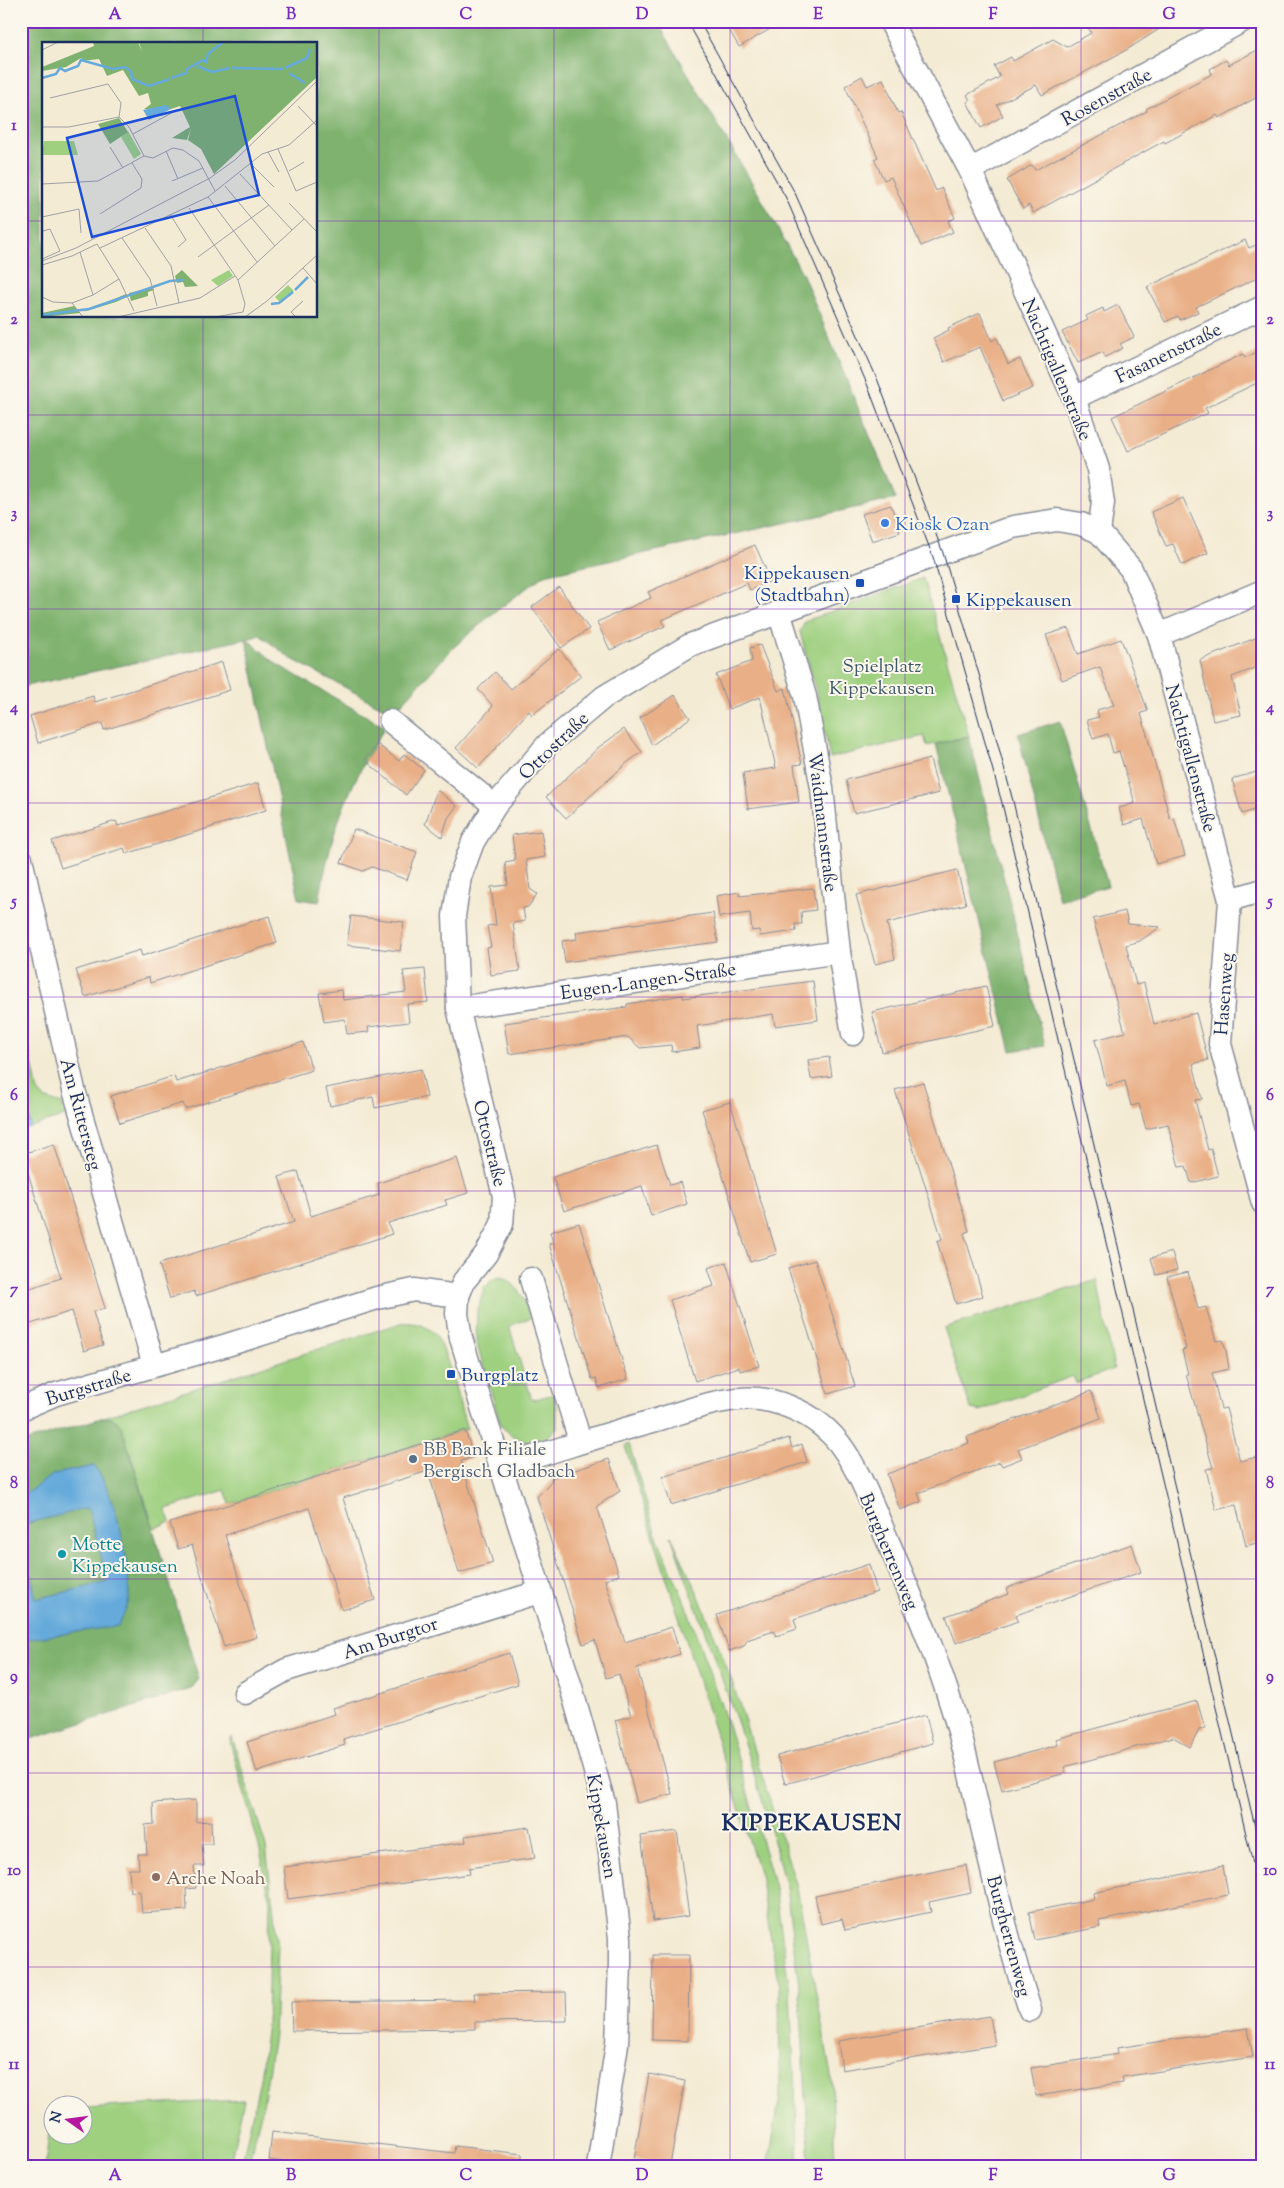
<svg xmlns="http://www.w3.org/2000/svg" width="1284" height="2188" viewBox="0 0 1284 2188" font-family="'Sorts Mill Goudy',serif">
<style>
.green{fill:#9fd080;stroke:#5d806f}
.forest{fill:#7fb26e;stroke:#4d7066;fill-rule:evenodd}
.water{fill:#65aadb;stroke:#406c9c}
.building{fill:#e9af86}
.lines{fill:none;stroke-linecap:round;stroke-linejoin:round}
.minor-casing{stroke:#888d99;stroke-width:25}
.minor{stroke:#fff;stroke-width:22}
.tram{stroke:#1b2f5e;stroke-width:1}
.grid{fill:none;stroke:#7b2cbf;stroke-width:1;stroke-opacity:0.55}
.shop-dot{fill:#3f7fe0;stroke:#fbf7ec;stroke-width:2}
.transit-dot{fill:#1a4fb4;stroke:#fbf7ec;stroke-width:2}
.service-dot{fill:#5c6f8a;stroke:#fbf7ec;stroke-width:2}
.culture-dot{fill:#0f9aa8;stroke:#fbf7ec;stroke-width:2}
.education-dot{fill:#8d6e63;stroke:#fbf7ec;stroke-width:2}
.labels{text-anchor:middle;stroke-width:4;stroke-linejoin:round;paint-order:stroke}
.street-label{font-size:19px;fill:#1b2f5e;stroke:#fbf7ec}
.shop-label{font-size:19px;fill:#366cbe;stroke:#fbf7ec;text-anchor:start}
.transit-label{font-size:19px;fill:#164399;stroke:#fbf7ec;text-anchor:start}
.park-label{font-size:19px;fill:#3c5766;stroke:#fbf7ec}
.service-label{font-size:19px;fill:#4e5e75;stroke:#fbf7ec;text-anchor:start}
.culture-label{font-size:19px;fill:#0d838f;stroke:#fbf7ec;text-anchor:start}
.education-label{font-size:19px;fill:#785e54;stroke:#fbf7ec;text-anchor:start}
.district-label{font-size:24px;font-weight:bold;letter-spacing:1px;fill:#1b2f5e;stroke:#fbf7ec}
.inset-river{fill:none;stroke:#65aadb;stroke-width:2.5}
.inset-road{fill:none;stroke:#9da0a5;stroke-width:1}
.view{fill:#1d4ed8;fill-opacity:0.15;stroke:#1d4ed8;stroke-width:2.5}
.inset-edge{fill:none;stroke:#1b2f5e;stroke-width:2.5}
.neatline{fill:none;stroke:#7b2cbf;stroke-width:2}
.grid-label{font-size:16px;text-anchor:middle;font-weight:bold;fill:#7b2cbf}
</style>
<rect width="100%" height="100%" fill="#fbf7ec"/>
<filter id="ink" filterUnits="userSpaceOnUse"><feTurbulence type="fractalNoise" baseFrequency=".02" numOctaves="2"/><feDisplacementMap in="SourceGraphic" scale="10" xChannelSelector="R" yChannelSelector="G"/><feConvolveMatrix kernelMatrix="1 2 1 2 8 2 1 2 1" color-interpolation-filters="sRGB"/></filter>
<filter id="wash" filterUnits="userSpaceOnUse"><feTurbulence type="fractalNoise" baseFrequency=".0096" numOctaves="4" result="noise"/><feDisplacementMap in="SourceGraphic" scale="20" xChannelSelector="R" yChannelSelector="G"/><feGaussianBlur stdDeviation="1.12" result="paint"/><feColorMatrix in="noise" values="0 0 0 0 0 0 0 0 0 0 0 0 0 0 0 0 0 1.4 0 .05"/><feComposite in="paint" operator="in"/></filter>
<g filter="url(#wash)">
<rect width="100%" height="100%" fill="#f4ebd4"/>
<g class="green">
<polygon points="923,578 969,736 927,746 924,736 830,758 819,702 800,632 805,621"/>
<polygon points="21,1012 38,1091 44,1098 62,1104 65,1116 31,1127 21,1090"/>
<path d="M501,1277C520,1285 524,1300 531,1318L509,1326L532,1400L554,1394L557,1408V1429L544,1439L526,1442L513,1436L501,1426L476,1341L477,1311L484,1288L493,1279Z"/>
<polygon points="1097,1280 1114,1369 1076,1383 1073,1376 980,1411 971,1409 944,1328"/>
<path d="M401,1323C413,1322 425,1324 434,1333C447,1347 460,1408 467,1429L230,1504L225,1490L166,1509L170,1522L154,1528L122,1428L105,1417L101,1418Z"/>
<polygon points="629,1444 655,1532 684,1600 729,1728 775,1887 790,1993 799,2167 768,2167 780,2096 779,1987 760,1875 625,1446"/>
<polygon points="671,1536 699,1596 732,1681 797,1887 832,2081 835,2167 810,2167 800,1993 786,1888 768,1819 739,1727"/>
<polygon points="232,1737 266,1847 278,1946 274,2034 264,2100 248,2167 241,2167 260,2079 267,2024 270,1902 260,1850 230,1741"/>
<polygon points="244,2100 229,2167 45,2167 52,2109 52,2136 82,2136 83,2108"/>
</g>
<g class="forest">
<path d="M21,21H657L758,193L803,275L896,499L544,575L491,615L454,647L393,713L290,658L260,635L247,639L278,665L385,727C347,789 331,830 319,902L299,899L246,639L21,687ZM44,44H316V316H44Z"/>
<polygon points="1060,721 1108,886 1059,900 1018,734"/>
<polygon points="969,736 1045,1046 1011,1051 936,744"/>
<path d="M101,1418C111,1416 118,1420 122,1428L199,1679L191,1689L21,1742V1443Z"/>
</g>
<g class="water">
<polygon points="21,1090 31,1127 21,1130"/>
<path d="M94,1466C116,1493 130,1562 129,1597C129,1606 122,1617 118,1626L21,1640V1529L36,1599L108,1582L88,1508L21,1525V1497L54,1474Z"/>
</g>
<g id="blocks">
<g class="building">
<polygon points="724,21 784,21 739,47"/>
<polygon points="1085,21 1172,21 1128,49 1042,95 1036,85 997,105 1003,116 981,128 967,102 970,100 967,95 1000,77 994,66 1011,57 1013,61 1053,39 1067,47 1091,33"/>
<polygon points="1263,47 1263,94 1219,118 1217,115 1165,143 1164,141 1033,213 1029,205 1023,209 1007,180 1032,165 1035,170 1147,111 1146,109 1212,74 1210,69 1226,60 1229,65"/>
<polygon points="862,76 867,86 883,79 898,113 901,112 936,191 942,188 955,218 948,221 953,232 921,246 891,177 884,180 874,159 878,157 845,86"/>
<polygon points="1245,240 1249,248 1263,242 1263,275 1196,307 1198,312 1180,320 1178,316 1165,322 1147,287"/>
<polygon points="1118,305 1134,337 1120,344 1123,348 1105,357 1103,352 1078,363 1062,332 1088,320 1086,316 1103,308 1104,312"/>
<polygon points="980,313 992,341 997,338 1008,364 1020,359 1033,388 1003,401 980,347 944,362 933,338 949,330 948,328"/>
<polygon points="1263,349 1263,380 1205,408 1208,413 1128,451 1112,417 1243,354 1245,358"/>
<polygon points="1183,498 1208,553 1182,565 1173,544 1166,546 1151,512"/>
<polygon points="891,505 900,532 872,541 862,514"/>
<polygon points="755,545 771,581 750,590 747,583 662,620 665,626 610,650 597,622 651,598 648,592"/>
<polygon points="559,587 589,629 561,648 532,607"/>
<polygon points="1068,628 1078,654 1121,639 1148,711 1141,713 1170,819 1174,818 1185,856 1156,864 1143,819 1124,825 1119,808 1135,803 1119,751 1113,753 1108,734 1093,739 1087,720 1099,717 1097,710 1114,705 1100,667 1062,680 1046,635"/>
<polygon points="1263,635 1263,665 1232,677 1241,715 1213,721 1200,660"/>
<polygon points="760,645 778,691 785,688 802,764 794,765 799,802 748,809 743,773 776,768 760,697 729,709 716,675 752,661 750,648"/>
<polygon points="559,649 581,676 532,715 529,711 478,768 456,748 493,706 478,689 495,672 511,689"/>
<polygon points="222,662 230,690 104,730 102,723 38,743 30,716 93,696 95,702"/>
<polygon points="675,695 690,718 652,745 640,718"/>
<polygon points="624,729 642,752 628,762 566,818 546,797 599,747"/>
<polygon points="377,744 399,761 404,754 424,770 406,795 365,760"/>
<polygon points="930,759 939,793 854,813 846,780"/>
<polygon points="1260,771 1263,781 1263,807 1242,814 1232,779"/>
<polygon points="258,783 266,810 126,854 124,848 61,868 52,841 116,821 118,826"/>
<polygon points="437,790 457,806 448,818 442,837 425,824"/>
<polygon points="354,829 417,852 407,880 372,867 363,871 341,863"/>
<polygon points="541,831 545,857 526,860 530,889 537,894 528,907 523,908 525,921 513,923 520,971 491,975 487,948 491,947 487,926 496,925 491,887 508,885 505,862 515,860 512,835"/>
<polygon points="957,870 966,904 887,923 895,959 875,964 856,895"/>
<polygon points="813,888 816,910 801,912 802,924 795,924 796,931 760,936 759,930 752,931 750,913 719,917 716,896 739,892 740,896"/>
<polygon points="1125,911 1128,924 1160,927 1140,941 1126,945 1136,985 1144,983 1154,1024 1196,1013 1208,1060 1193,1064 1202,1099 1195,1100 1208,1150 1211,1149 1218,1176 1191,1183 1186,1166 1179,1167 1168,1124 1146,1129 1139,1104 1131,1106 1125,1081 1107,1086 1095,1040 1125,1032 1093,919"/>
<polygon points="713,913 718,942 565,962 562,941 577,939 576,932"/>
<polygon points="269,916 277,943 150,983 149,977 85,997 76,970 140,950 142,956"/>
<polygon points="351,916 404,922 400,951 347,945"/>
<polygon points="425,969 428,1002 407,1004 409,1022 368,1027 369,1032 347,1034 345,1019 324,1022 319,993 342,990 343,1000 406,992 403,971"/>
<polygon points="813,981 818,1020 775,1026 773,1014 697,1026 700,1048 672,1052 671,1045 640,1048 628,1037 509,1054 504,1023 627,1007 627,1004 683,995 683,998"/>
<polygon points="986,986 995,1026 882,1052 872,1012"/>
<polygon points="303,1042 312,1070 185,1109 183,1103 120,1123 111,1096 174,1076 176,1082"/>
<polygon points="829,1057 832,1076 811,1079 808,1060"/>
<polygon points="421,1069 427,1097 375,1108 373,1097 330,1106 326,1088"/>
<polygon points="923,1082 969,1231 964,1233 983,1296 956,1304 937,1241 942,1239 895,1090"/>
<polygon points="730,1102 777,1254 750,1262 702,1110"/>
<polygon points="54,1144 105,1308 93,1312 103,1345 84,1351 72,1311 21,1327 21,1291 61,1278 22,1154"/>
<polygon points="657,1145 670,1185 680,1182 687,1204 651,1216 642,1186 564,1211 553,1177"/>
<polygon points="457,1158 468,1193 445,1200 447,1205 388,1223 392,1234 196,1296 194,1291 170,1299 159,1264 294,1222 279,1177 298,1171 311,1216 379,1195 378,1183"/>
<polygon points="579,1223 628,1379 599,1388 596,1378 592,1379 549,1244 553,1243 550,1232"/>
<polygon points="1172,1252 1177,1270 1156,1275 1151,1258"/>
<polygon points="815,1260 855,1386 828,1394 788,1268"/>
<polygon points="726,1262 759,1366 740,1371 739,1367 695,1381 670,1300 714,1286 708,1268"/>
<polygon points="1188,1272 1198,1309 1206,1307 1216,1341 1223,1340 1226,1351 1229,1369 1212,1373 1221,1409 1226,1408 1240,1461 1257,1457 1263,1480 1263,1541 1246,1546 1236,1505 1216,1510 1206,1469 1213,1468 1186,1374 1188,1374 1182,1350 1186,1349 1167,1277"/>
<polygon points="1091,1391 1101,1418 1018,1449 1022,1458 1002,1466 1000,1462 918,1493 921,1502 900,1510 887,1474 969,1443 967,1437"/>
<polygon points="465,1430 474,1457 461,1461 493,1563 459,1573 428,1471 343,1498 375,1600 342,1610 309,1508 225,1535 257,1637 224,1647 192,1545 178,1549 170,1523"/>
<polygon points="789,1438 792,1448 802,1444 807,1462 671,1505 662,1477"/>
<polygon points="609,1459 620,1491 597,1506 619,1575 605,1580 625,1642 672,1627 680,1654 637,1668 672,1794 637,1803 615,1720 631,1716 619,1674 606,1678 595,1640 583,1644 537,1497 552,1480 551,1478"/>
<polygon points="1132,1544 1141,1572 1016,1615 1018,1621 956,1643 946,1616 1009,1594 1007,1588"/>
<polygon points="869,1564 877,1592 794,1619 797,1629 776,1636 774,1631 747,1640 744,1646 729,1651 717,1615"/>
<polygon points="509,1653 518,1684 343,1739 345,1745 257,1772 247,1742 335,1714 333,1708"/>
<polygon points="1197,1701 1205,1728 1199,1730 1190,1747 1173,1737 1064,1767 1066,1773 1002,1790 994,1762 1058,1745 1056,1739"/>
<polygon points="926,1715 933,1743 785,1784 777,1756"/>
<polygon points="196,1800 196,1822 211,1821 212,1844 202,1844 204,1866 194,1866 196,1888 186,1889 187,1910 142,1913 140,1891 131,1892 129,1869 139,1869 138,1854 147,1854 145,1825 154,1824 153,1803"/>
<polygon points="529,1827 535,1858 469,1868 470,1874 288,1899 284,1867 466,1842 465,1836"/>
<polygon points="677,1831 689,1916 653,1921 641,1836"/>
<polygon points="966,1865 971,1893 929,1902 931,1912 845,1930 842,1919 821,1924 815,1896"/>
<polygon points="1223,1866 1228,1895 1099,1921 1100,1927 1035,1940 1029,1912 1094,1899 1093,1893"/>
<polygon points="653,1955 689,1955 688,2041 652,2040"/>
<polygon points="566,1992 567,2021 475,2022 475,2029 292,2031 291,2002 475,2000 474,1993"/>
<polygon points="990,2016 995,2045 842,2070 838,2041"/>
<polygon points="1248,2028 1253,2057 1122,2077 1123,2083 1036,2096 1031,2068 1118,2054 1117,2048"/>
<polygon points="649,2074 685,2081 670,2165 634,2159"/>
<polygon points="272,2132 454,2153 455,2146 522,2154 522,2167 323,2167 269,2160"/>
</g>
</g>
</g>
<g filter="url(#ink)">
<use href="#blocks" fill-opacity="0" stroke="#888d99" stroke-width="1"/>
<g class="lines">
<g class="minor-casing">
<g id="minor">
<polyline points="890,21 970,170 1074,398 1098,469 1103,503 1099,532"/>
<polyline points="970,170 1242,21"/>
<polyline points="1074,398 1263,307"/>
<polyline points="779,612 805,696 822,788 839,952 853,1034"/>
<polyline points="1159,635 1263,591"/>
<polyline points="390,721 495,806"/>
<polyline points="21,859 74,1090 154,1365"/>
<polyline points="1230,900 1263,890"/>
<polyline points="458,1008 839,952"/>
<polyline points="531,1279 580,1441"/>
<polyline points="21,1409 56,1394 227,1345 377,1298 414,1290 458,1296"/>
<path d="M500,1467C552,1452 602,1435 653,1421C691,1410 731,1392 771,1401C795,1407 816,1418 833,1436C855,1459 874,1509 887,1539C918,1611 949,1685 967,1762C987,1845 1003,1929 1030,2010"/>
<polyline points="245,1693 286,1670 539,1592"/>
<polyline points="598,2167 617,2044 620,1964 620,1938 604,1803 571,1687 485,1417 461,1338 457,1314 458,1296 464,1281 486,1254 502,1224 504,1196 458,1008 454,916 460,877 473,842 495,806 548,744 604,697 690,645 1013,527 1057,520 1081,524 1099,532 1131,569 1159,635 1230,900 1220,1044 1263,1203"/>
</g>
</g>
<use href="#minor" class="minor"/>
<g class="tram">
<polyline points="687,21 786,198 867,384 933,557 1002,803 1263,1906"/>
<polyline points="699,21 795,193 878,381 943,553 981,681 1013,801 1263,1861"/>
</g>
</g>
</g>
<path class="grid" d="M203,21V44M379,21V2167M554,21V2167M730,21V2167M905,21V2167M1081,21V2167M21,221H44M316,221H1263M203,316V2167M21,415H1263M21,609H1263M21,803H1263M21,997H1263M21,1191H1263M21,1385H1263M21,1579H1263M21,1773H1263M21,1967H1263"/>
<circle class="shop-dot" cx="885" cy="523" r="5"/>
<g class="transit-dot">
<rect x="855" y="578" width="10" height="10" rx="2.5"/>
<rect x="951" y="594" width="10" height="10" rx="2.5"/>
<rect x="446" y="1369" width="10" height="10" rx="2.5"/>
</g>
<circle class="service-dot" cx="413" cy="1459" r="5"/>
<circle class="culture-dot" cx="62" cy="1554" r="5"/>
<circle class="education-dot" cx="156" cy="1877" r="5"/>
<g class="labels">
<g class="street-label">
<text transform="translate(1106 96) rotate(-29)" y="7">Rosenstraße</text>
<text transform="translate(1168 352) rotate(-26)" y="7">Fasanenstraße</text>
<text transform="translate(1058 369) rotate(67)" y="7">Nachtigallenstraße</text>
<text transform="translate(553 745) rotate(-44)" y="7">Ottostraße</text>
<text transform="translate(1192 758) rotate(75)" y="7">Nachtigallenstraße</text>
<text transform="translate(824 822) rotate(83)" y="7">Waidmannstraße</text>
<text transform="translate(648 980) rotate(-8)" y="7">Eugen-Langen-Straße</text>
<text transform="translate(1223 994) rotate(-86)" y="7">Hasenweg</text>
<text transform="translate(82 1114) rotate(75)" y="7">Am Rittersteg</text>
<text transform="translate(491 1143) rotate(76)" y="7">Ottostraße</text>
<text transform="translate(88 1386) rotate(-17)" y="7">Burgstraße</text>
<text transform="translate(890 1551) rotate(67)" y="7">Burgherrenweg</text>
<text transform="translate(390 1637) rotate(-18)" y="7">Am Burgtor</text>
<text transform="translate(603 1826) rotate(80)" y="7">Kippekausen</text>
<text transform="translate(1010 1936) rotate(75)" y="7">Burgherrenweg</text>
</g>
<g class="shop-label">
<text x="895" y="530">Kiosk Ozan</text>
</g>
<g class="transit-label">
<text x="850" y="579" text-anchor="end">Kippekausen<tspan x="850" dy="22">(Stadtbahn)</tspan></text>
<text x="966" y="606">Kippekausen</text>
<text x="461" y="1381">Burgplatz</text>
</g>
<g class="park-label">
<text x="882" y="672">Spielplatz<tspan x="882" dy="22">Kippekausen</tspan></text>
</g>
<g class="service-label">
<text x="423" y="1455">BB Bank Filiale<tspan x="423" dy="22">Bergisch Gladbach</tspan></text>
</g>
<g class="culture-label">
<text x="72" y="1550">Motte<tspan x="72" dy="22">Kippekausen</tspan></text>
</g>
<g class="education-label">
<text x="166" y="1884">Arche Noah</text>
</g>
<g class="district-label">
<text x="812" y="1830">KIPPEKAUSEN</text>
</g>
</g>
<g transform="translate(42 42)">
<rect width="275" height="275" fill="#f4ebd4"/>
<path d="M86,89L99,112L92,117L79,95ZM2,99H32L36,113H0ZM187,228L191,234L176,244L169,238ZM246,243L252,249L239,261L233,255Z" fill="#9fd080"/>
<path d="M51,0H96L100,10L97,0H275V35L172,132L159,107L146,98L149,86L145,98L130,96L148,85L138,64L129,67H102L109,62L106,51L97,54L81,28L65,34L57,17L41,19L39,16L24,25L0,29V25L52,4ZM77,76L86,90L68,102L56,82ZM140,228L156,244L143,245L141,240L135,241L133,234ZM111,245L112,248L106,250V254L89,259L87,251ZM84,252L85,255L74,260L41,270ZM32,264L38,271L0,275V271Z" fill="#7fb26e"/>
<path d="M124,63L129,67L107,78L101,68Z" fill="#65aadb"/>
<path class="inset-river" d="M155,24L170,30L188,26M190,26L241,27M243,26L265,16L268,7M247,31L263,41M0,36L14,32L18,26L23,29L36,24L39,18L71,27L82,25L89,29L90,37L107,44L128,37M129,36L144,31L145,27L161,18L164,20L166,12L181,0M253,248L266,235M229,262L237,261L251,250M0,273L47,267L128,239L142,238"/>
<path class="inset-road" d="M0,8L16,0M8,56L66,42L79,61L77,75L87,85L102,114M256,64L275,84M0,85H27L77,75M91,92L135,68M68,105L81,126M236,107L254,149L275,140M124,109L136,137M226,110L237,130M102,114L111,116L131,106L141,108L157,119L173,149M209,122L232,145M247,129L262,120M198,132L250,188M130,139L161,126M0,142L56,139L102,114M183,144L233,204M166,155L215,220M247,161L275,190M147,166L196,238L203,262L201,270L173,275M58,172L99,146L100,137L90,121M128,172L144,198L136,205M0,175L37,167L39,191M0,185L1,189L8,187L18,209L0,217M103,186L129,224L137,261M80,196L108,237L115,264M58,206L166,155L220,112L247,103L275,78M38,210L51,253M156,215L227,163M0,219L34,206L168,136L193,118L275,39M0,223L30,214L55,202L77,237L92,269M261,226L275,242M196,238L262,177M0,255L11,260L30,261L41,275M30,261L51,253L77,237M76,275L158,256L193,234M203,275L225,259L275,213M254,275L249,270L261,259"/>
<path class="view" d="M193,54L217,153L50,195L25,96Z"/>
<rect width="275" height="275" class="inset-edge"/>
</g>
<rect width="1284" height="2188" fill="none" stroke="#fbf7ec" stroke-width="55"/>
<g transform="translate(68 2120) rotate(284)"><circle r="24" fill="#fbf7ec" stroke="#a1a7b3"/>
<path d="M0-4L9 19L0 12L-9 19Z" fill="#b5179e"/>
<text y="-8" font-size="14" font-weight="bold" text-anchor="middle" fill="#1b2f5e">N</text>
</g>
<rect x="28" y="28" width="1228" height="2132" class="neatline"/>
<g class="grid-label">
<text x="115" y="19">A</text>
<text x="291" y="19">B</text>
<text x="466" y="19">C</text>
<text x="642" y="19">D</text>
<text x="818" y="19">E</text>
<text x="993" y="19">F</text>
<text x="1169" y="19">G</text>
<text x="14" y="130">1</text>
<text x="1270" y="130">1</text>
<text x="14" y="324">2</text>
<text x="1270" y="324">2</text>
<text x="14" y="518">3</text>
<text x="1270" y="518">3</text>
<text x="14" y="712">4</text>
<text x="1270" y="712">4</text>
<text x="14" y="906">5</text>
<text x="1270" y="906">5</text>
<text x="14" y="1100">6</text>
<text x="1270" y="1100">6</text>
<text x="14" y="1294">7</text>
<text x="1270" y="1294">7</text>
<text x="14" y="1488">8</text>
<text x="1270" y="1488">8</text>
<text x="14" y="1681">9</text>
<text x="1270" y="1681">9</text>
<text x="14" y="1875">10</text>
<text x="1270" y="1875">10</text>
<text x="14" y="2069">11</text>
<text x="1270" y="2069">11</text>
<text x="115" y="2180">A</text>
<text x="291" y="2180">B</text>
<text x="466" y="2180">C</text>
<text x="642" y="2180">D</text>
<text x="818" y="2180">E</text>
<text x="993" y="2180">F</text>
<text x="1169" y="2180">G</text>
</g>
</svg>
